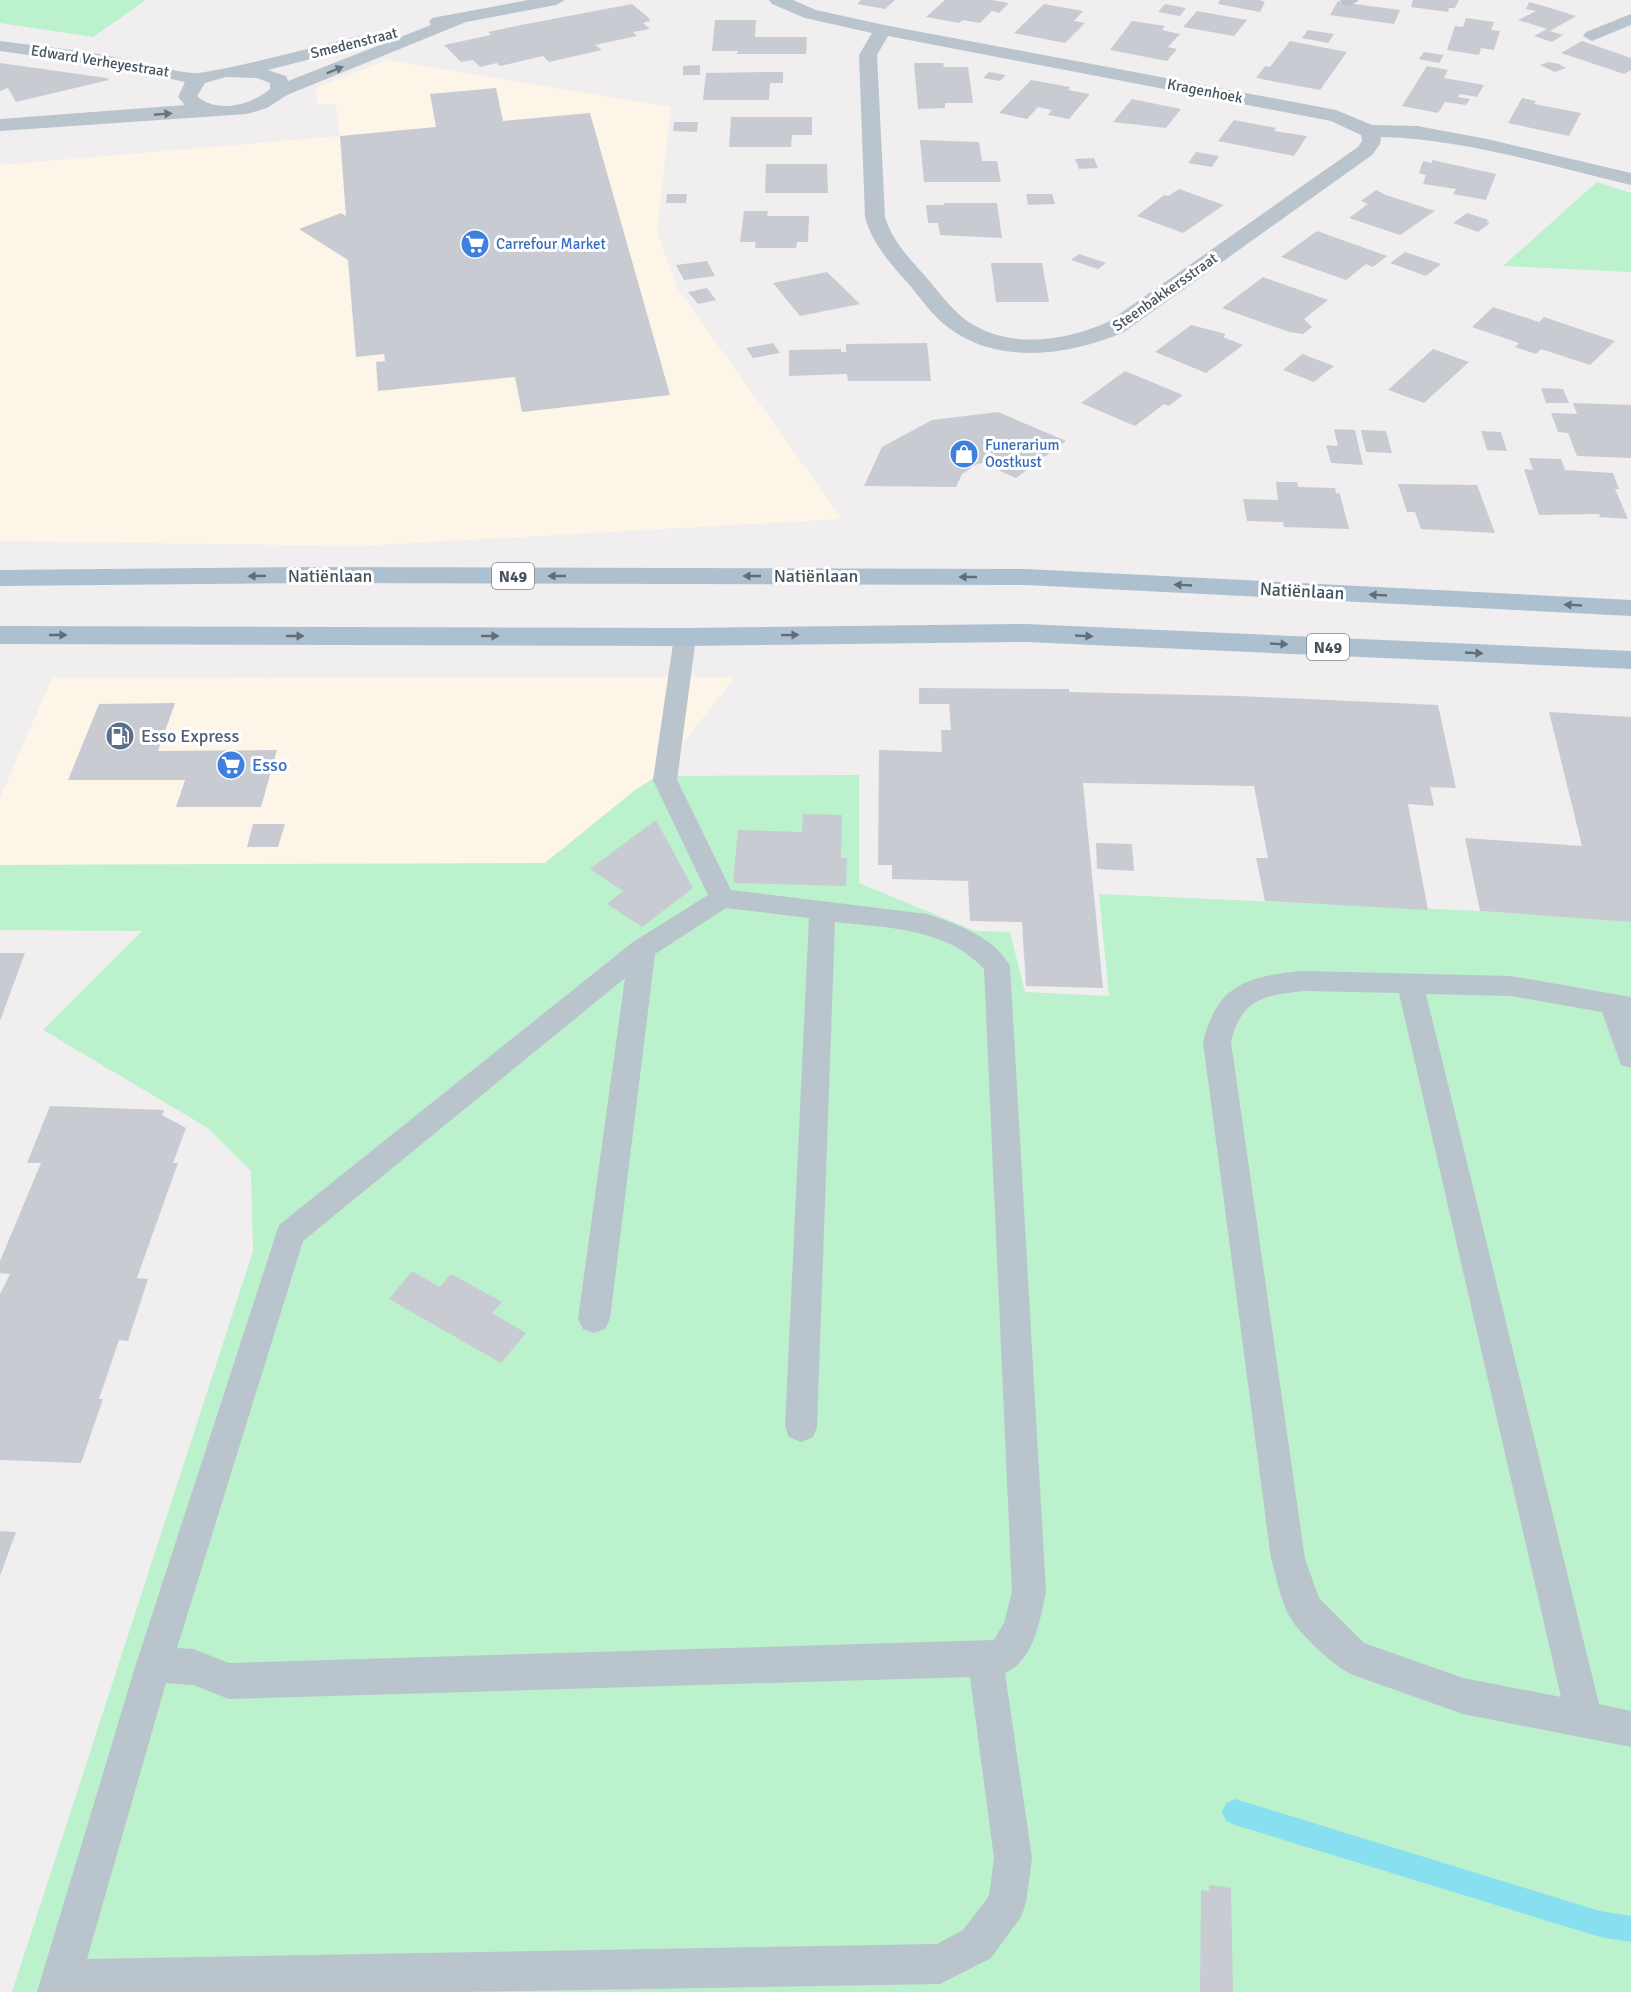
<svg xmlns="http://www.w3.org/2000/svg" width="1631" height="1992" viewBox="0 0 1631 1992" font-family="Signika,sans-serif">
<style>
.commercial{fill:#fdf5e7}
.green{fill:#bbf1cd}
.lines{fill:none;stroke-linecap:round;stroke-linejoin:round}
.stream{fill:#87dfef;fill-rule:evenodd}
.building{fill:#c8ccd2}
.service{fill:#bac4cc;fill-rule:evenodd}
.minor{fill:#bac4cc;fill-rule:evenodd}
.primary{fill:#adc0cf;fill-rule:evenodd}
.oneway{fill:#69757e}
.oneway2{fill:#606e7a}
.labels{text-anchor:middle;stroke-width:6;stroke-linejoin:round;paint-order:stroke}
.far-street-label{font-size:15px;fill:#46535d;stroke:#fff}
.far-shop-label{font-size:15px;fill:#366cbe;stroke:#fff;text-anchor:start}
.shield{fill:#fff;stroke:#7e878e;stroke-width:1.5}
.shield-label{font-size:16px;font-weight:bold;fill:#46535d}
.street-label{font-size:18px;fill:#46535d;stroke:#fff}
.service-label{font-size:18px;fill:#4e5e75;stroke:#fff;text-anchor:start}
.shop-label{font-size:18px;fill:#366cbe;stroke:#fff;text-anchor:start}
</style>
<rect width="100%" height="100%" fill="#f1eeef"/>
<g class="commercial">
<polygon points="387,60 671,107 657,231 677,288 842,519 360,546 0,541 0,165 340,136 336,104 317,105 316,88"/>
<polygon points="735,677 657,776 634,791 545,863 0,865 0,798 52,678"/>
</g>
<g class="green">
<polygon points="0,0 146,0 93,37 0,23"/>
<polygon points="1597,182 1631,193 1631,272 1503,266"/>
<polygon points="859,775 859,883 975,931 1010,932 1025,992 1109,996 1099,894 1480,911 1631,922 1631,1992 12,1992 253,1251 251,1171 208,1128 43,1030 142,931 0,930 0,865 545,863 634,791 657,776"/>
</g>
<g class="lines">
<polygon class="stream" points="1235,1799 1600,1911 1631,1916 1631,1942 1600,1937 1235,1825 1226,1821 1222,1812 1226,1803"/>
</g>
<g class="building">
<polygon points="861,0 895,0 885,9 857,4"/>
<polygon points="945,0 992,0 1009,3 999,13 992,11 980,23 963,20 959,23 926,17"/>
<polygon points="1220,0 1260,0 1265,2 1260,12 1218,4"/>
<polygon points="1413,0 1459,0 1455,8 1449,8 1448,12 1411,7"/>
<polygon points="1338,1 1355,4 1400,10 1394,24 1330,15"/>
<polygon points="1529,2 1544,6 1576,16 1550,31 1563,35 1552,42 1534,36 1547,29 1518,20 1536,11 1526,9"/>
<polygon points="632,4 649,18 650,21 643,23 650,29 633,32 637,36 595,45 602,50 549,62 543,56 500,66 497,63 480,67 473,60 461,62 444,45 491,35 488,32 521,25"/>
<polygon points="1044,4 1083,11 1074,21 1085,23 1065,43 1014,33"/>
<polygon points="1165,4 1186,8 1180,16 1158,12"/>
<polygon points="1197,11 1247,20 1234,36 1183,27"/>
<polygon points="1466,18 1494,22 1491,30 1500,31 1494,50 1481,48 1479,55 1447,50 1455,26 1463,27"/>
<polygon points="715,20 756,20 755,37 807,37 806,54 737,54 738,51 712,51"/>
<polygon points="1132,21 1165,26 1162,30 1180,34 1168,47 1177,49 1167,61 1110,50"/>
<polygon points="1308,30 1334,34 1328,43 1302,38"/>
<polygon points="1290,41 1347,52 1320,90 1256,78 1265,66 1270,67"/>
<polygon points="1582,41 1631,58 1631,70 1624,74 1561,53"/>
<polygon points="1424,52 1444,55 1439,63 1419,59"/>
<polygon points="1549,62 1559,64 1566,68 1555,72 1540,65"/>
<polygon points="0,63 107,78 109,80 16,102 8,88 0,91"/>
<polygon points="914,63 943,63 944,67 968,67 973,103 945,103 945,108 918,109"/>
<polygon points="700,65 700,75 683,75 683,66"/>
<polygon points="1427,66 1448,70 1444,78 1484,85 1477,97 1460,94 1458,97 1470,99 1466,105 1445,102 1438,113 1402,106"/>
<polygon points="766,72 783,72 783,83 770,83 769,100 703,100 706,73"/>
<polygon points="989,72 1006,75 1000,81 983,78"/>
<polygon points="1031,80 1070,87 1068,90 1090,94 1069,119 1048,115 1052,110 1038,107 1027,119 999,113"/>
<polygon points="496,88 503,121 590,113 670,395 522,412 515,377 378,391 376,362 385,361 384,354 356,357 348,260 299,229 341,213 346,216 340,136 436,127 430,94"/>
<polygon points="1522,98 1536,101 1534,104 1581,113 1569,136 1508,123"/>
<polygon points="1132,99 1181,109 1166,128 1113,122"/>
<polygon points="731,117 812,117 812,135 792,135 791,147 729,147"/>
<polygon points="1234,120 1276,128 1274,131 1307,136 1294,156 1218,141"/>
<polygon points="674,122 698,122 697,132 673,131"/>
<polygon points="920,140 979,142 982,161 997,161 1001,182 924,182"/>
<polygon points="1196,152 1219,156 1212,167 1188,163"/>
<polygon points="1094,158 1098,168 1079,169 1075,159"/>
<polygon points="1432,160 1496,174 1486,200 1453,194 1456,189 1423,184 1426,175 1419,173 1423,161 1432,163"/>
<polygon points="766,164 827,164 828,193 765,193"/>
<polygon points="1179,189 1224,205 1183,233 1137,216 1164,195 1168,196"/>
<polygon points="1376,190 1386,195 1435,211 1400,235 1349,218 1368,204 1361,201"/>
<polygon points="667,194 687,194 686,203 666,203"/>
<polygon points="1026,194 1052,194 1055,204 1028,205"/>
<polygon points="944,203 997,203 1002,238 940,235 938,223 928,223 926,205 944,205"/>
<polygon points="744,211 768,211 767,216 809,216 808,242 797,242 796,248 755,248 756,242 740,242"/>
<polygon points="1467,213 1489,220 1486,222 1490,223 1478,232 1453,223"/>
<polygon points="1317,231 1387,256 1373,267 1366,264 1346,280 1281,257"/>
<polygon points="1405,252 1441,264 1426,276 1390,263"/>
<polygon points="1079,254 1106,263 1098,269 1071,260"/>
<polygon points="707,261 715,276 684,280 676,265"/>
<polygon points="991,263 1042,263 1049,302 996,302"/>
<polygon points="827,272 860,304 800,316 773,283"/>
<polygon points="1263,277 1328,300 1304,319 1312,327 1303,334 1289,332 1222,308"/>
<polygon points="707,288 716,300 698,304 688,292"/>
<polygon points="1493,307 1539,322 1544,317 1615,341 1590,365 1541,349 1536,354 1515,347 1519,343 1472,327"/>
<polygon points="1191,325 1226,334 1223,337 1243,345 1206,373 1155,352"/>
<polygon points="773,343 780,353 753,358 746,348"/>
<polygon points="927,343 931,381 848,381 847,374 789,376 789,350 841,349 841,352 846,352 846,344"/>
<polygon points="1433,349 1469,362 1424,403 1388,390"/>
<polygon points="1302,354 1334,366 1314,382 1283,370"/>
<polygon points="1125,371 1183,395 1169,406 1164,404 1135,426 1081,403"/>
<polygon points="1541,388 1563,389 1569,403 1546,403"/>
<polygon points="1573,403 1631,405 1631,458 1577,456 1568,433 1558,432 1551,413 1577,414"/>
<polygon points="998,412 1066,441 1016,478 1000,471 1000,460 977,464 962,474 956,487 864,486 882,447 932,420"/>
<polygon points="1334,429 1355,430 1363,465 1331,463 1326,445 1338,446"/>
<polygon points="1361,430 1386,431 1392,453 1366,452"/>
<polygon points="1481,431 1501,432 1507,451 1487,450"/>
<polygon points="1529,458 1561,459 1565,470 1613,473 1619,489 1615,489 1628,519 1600,517 1599,514 1539,515 1524,469 1533,470"/>
<polygon points="1276,482 1297,482 1298,487 1335,488 1336,493 1340,494 1349,529 1284,527 1283,522 1247,521 1243,499 1278,500"/>
<polygon points="1398,484 1477,485 1495,533 1421,529 1415,512 1407,512"/>
<polygon points="919,688 1069,689 1069,692 1240,696 1438,705 1456,788 1430,787 1434,806 1408,804 1428,910 1265,901 1256,858 1268,858 1254,786 1083,783 1103,988 1026,986 1022,922 970,921 968,881 892,879 892,865 878,865 879,750 942,752 941,730 951,730 949,704 919,704"/>
<polygon points="175,703 158,751 277,750 261,807 176,807 185,780 68,780 99,704"/>
<polygon points="1549,712 1631,717 1631,922 1480,911 1465,838 1582,846"/>
<polygon points="803,814 842,815 841,858 847,858 846,886 733,883 738,830 802,832"/>
<polygon points="656,820 693,888 642,927 607,904 623,891 590,869"/>
<polygon points="253,824 285,824 278,847 247,847"/>
<polygon points="1096,843 1132,844 1134,871 1097,869"/>
<polygon points="0,953 25,953 0,1021"/>
<polygon points="50,1106 164,1110 162,1115 186,1128 173,1163 178,1163 137,1278 148,1279 128,1341 119,1340 99,1399 103,1399 81,1463 0,1460 0,1294 10,1274 0,1273 0,1261 41,1163 27,1163"/>
<polygon points="412,1271 440,1287 451,1274 502,1302 492,1313 526,1333 501,1363 389,1299"/>
<polygon points="0,1531 16,1532 0,1576"/>
<polygon points="1209,1885 1231,1888 1233,1992 1200,1992 1201,1890 1209,1891"/>
</g>
<g class="lines">
<g class="service">
<path d="M685,630L693,632L696,637L677,780L731,890L927,914C957,924 994,937 1010,966L1046,1592C1040,1620 1034,1661 1005,1673L1032,1858L1026,1903L1021,1917L991,1958L940,1984L458,1992H37L136,1664L279,1225L633,942L708,895L653,780L674,637L677,632ZM726,908L809,918L785,1427L789,1437L801,1442L813,1437L817,1427L835,922C887,928 945,927 984,969L1012,1592L1004,1623L994,1640L229,1663L193,1649L177,1648L303,1241L625,978L578,1319L583,1329L594,1333L605,1329L610,1319L655,954ZM970,1677L994,1858L989,1896L963,1930L937,1944L87,1959L166,1683L193,1685L229,1699Z"/>
<path d="M1304,971L1511,976L1631,997V1068L1621,1065L1602,1012L1511,996L1426,994L1599,1704L1631,1711V1747L1463,1714L1353,1675C1334,1667 1305,1638 1293,1622C1281,1605 1277,1578 1271,1559L1203,1042C1218,983 1248,976 1304,971ZM1304,991L1399,993L1561,1697L1463,1678L1364,1643L1319,1598L1305,1559L1231,1042C1241,999 1264,995 1304,991Z"/>
</g>
<g class="minor">
<path d="M528,0H565L556,5L466,22L287,95L267,108L247,114L0,131V119L185,105L178,97L185,82L109,66L0,51V41C36,46 73,49 109,56C127,59 185,75 199,73C253,64 305,49 359,36L368,41L365,45L268,70L286,76L288,81L431,25L429,22L432,18ZM226,77L257,78L270,83V89C251,105 217,114 197,96L205,83Z"/>
<path d="M769,0H793L816,10L884,25L1336,110L1372,125L1417,126L1487,139L1631,173V185C1549,166 1466,139 1381,137L1380,144L1372,155L1124,332C1071,355 999,366 949,328C932,316 920,297 906,281C889,262 872,243 865,217L859,55L872,33L805,18L772,4ZM888,36L1331,121L1361,135L1362,141L1358,147L1108,322C1063,342 1005,350 963,318C949,306 938,291 926,277C909,258 893,242 885,217L877,55Z"/>
<polygon points="1340,0 1358,0 1358,1 1349,6 1343,5"/>
<polygon points="1631,14 1631,25 1592,41 1583,36 1586,32"/>
</g>
<g class="primary">
<polygon points="314,567 1027,569 1631,600 1631,616 1027,585 314,583 0,586 0,570"/>
<polygon points="1026,624 1631,651 1631,669 1026,642 685,646 0,644 0,626 685,628"/>
</g>
</g>
<defs><path id="oneway-solid" d="M-6-.8H1V-3.2L6.5 0L1 3.2V.8H-6Z" transform="scale(1.5)"/></defs>
<g class="oneway">
<use href="#oneway-solid" transform="translate(335 70) rotate(-22)"/>
<use href="#oneway-solid" transform="translate(163 114) rotate(-5)"/>
</g>
<g class="oneway2">
<use href="#oneway-solid" transform="translate(257 576) rotate(179)"/>
<use href="#oneway-solid" transform="translate(557 576) rotate(-180)"/>
<use href="#oneway-solid" transform="translate(752 576) rotate(-180)"/>
<use href="#oneway-solid" transform="translate(968 577) rotate(-180)"/>
<use href="#oneway-solid" transform="translate(1183 585) rotate(-177)"/>
<use href="#oneway-solid" transform="translate(1378 595) rotate(-177)"/>
<use href="#oneway-solid" transform="translate(1573 605) rotate(-177)"/>
<use href="#oneway-solid" transform="translate(58 635)"/>
<use href="#oneway-solid" transform="translate(790 635) rotate(-1)"/>
<use href="#oneway-solid" transform="translate(295 636)"/>
<use href="#oneway-solid" transform="translate(490 636)"/>
<use href="#oneway-solid" transform="translate(1084 636) rotate(3)"/>
<use href="#oneway-solid" transform="translate(1279 644) rotate(3)"/>
<use href="#oneway-solid" transform="translate(1474 653) rotate(3)"/>
</g>
<defs>
<g id="supermarket-disc" transform="scale(1.5)"><circle r="9.5" fill="#3f7fe0" stroke="#fff"/><path d="M-6-5.5h2.5l.6 2H6L4.5 2H-2.5L-4.4-4H-6ZM-1.5 3.2a1.3 1.3 0 1 0 .1 0ZM3 3.2a1.3 1.3 0 1 0 .1 0Z" fill="#fff"/></g>
<g id="shop-disc" transform="scale(1.5)"><circle r="9.5" fill="#3f7fe0" stroke="#fff"/><path d="M-5-2.5h2.3a2.7 3.5 0 0 1 5.4 0H5L5.5 6h-11ZM-1.5-2.5h3a1.5 2.3 0 0 0-3 0Z" fill="#fff"/></g>
<g id="fuel-disc" transform="scale(1.5)"><circle r="9.5" fill="#5c6f8a" stroke="#fff"/><path d="M-5.5-6h7V0h2V4h1.3V-2.5L3-4.5l.8-.8L6-3V5H2.5V1h-1V6h-7ZM-4.2-4.7v3.2H.2V-4.7Z" fill="#fff"/></g>
</defs>
<g fill-rule="evenodd">
<use href="#supermarket-disc" x="475" y="244"/>
<use href="#shop-disc" x="964" y="454"/>
<use href="#fuel-disc" x="120" y="736"/>
<use href="#supermarket-disc" x="231" y="765"/>
</g>
<g class="labels">
<g class="far-street-label">
<text transform="translate(354 43) rotate(-14)" y="5">Smedenstraat</text>
<text transform="translate(100 61) rotate(9)" y="5">Edward Verheyestraat</text>
<text transform="translate(1205 91) rotate(11)" y="5">Kragenhoek</text>
<text transform="translate(1165 292) rotate(-35)" y="5">Steenbakkersstraat</text>
</g>
<g class="far-shop-label">
<text x="496" y="249">Carrefour Market</text>
<text x="985" y="450">Funerarium<tspan x="985" dy="17">Oostkust</tspan></text>
</g>
<g class="shield">
<rect x="492" y="563" width="42" height="26" rx="4.5"/>
<rect x="1307" y="634" width="42" height="26" rx="4.5"/>
</g>
<g class="shield-label">
<text x="513" y="582">N49</text>
<text x="1328" y="653">N49</text>
</g>
<g class="street-label">
<text x="330" y="582">Natiënlaan</text>
<text x="816" y="582">Natiënlaan</text>
<text transform="translate(1302 591) rotate(3)" y="6">Natiënlaan</text>
</g>
<g class="service-label">
<text x="141" y="742">Esso Express</text>
</g>
<g class="shop-label">
<text x="252" y="771">Esso</text>
</g>
</g>
</svg>
